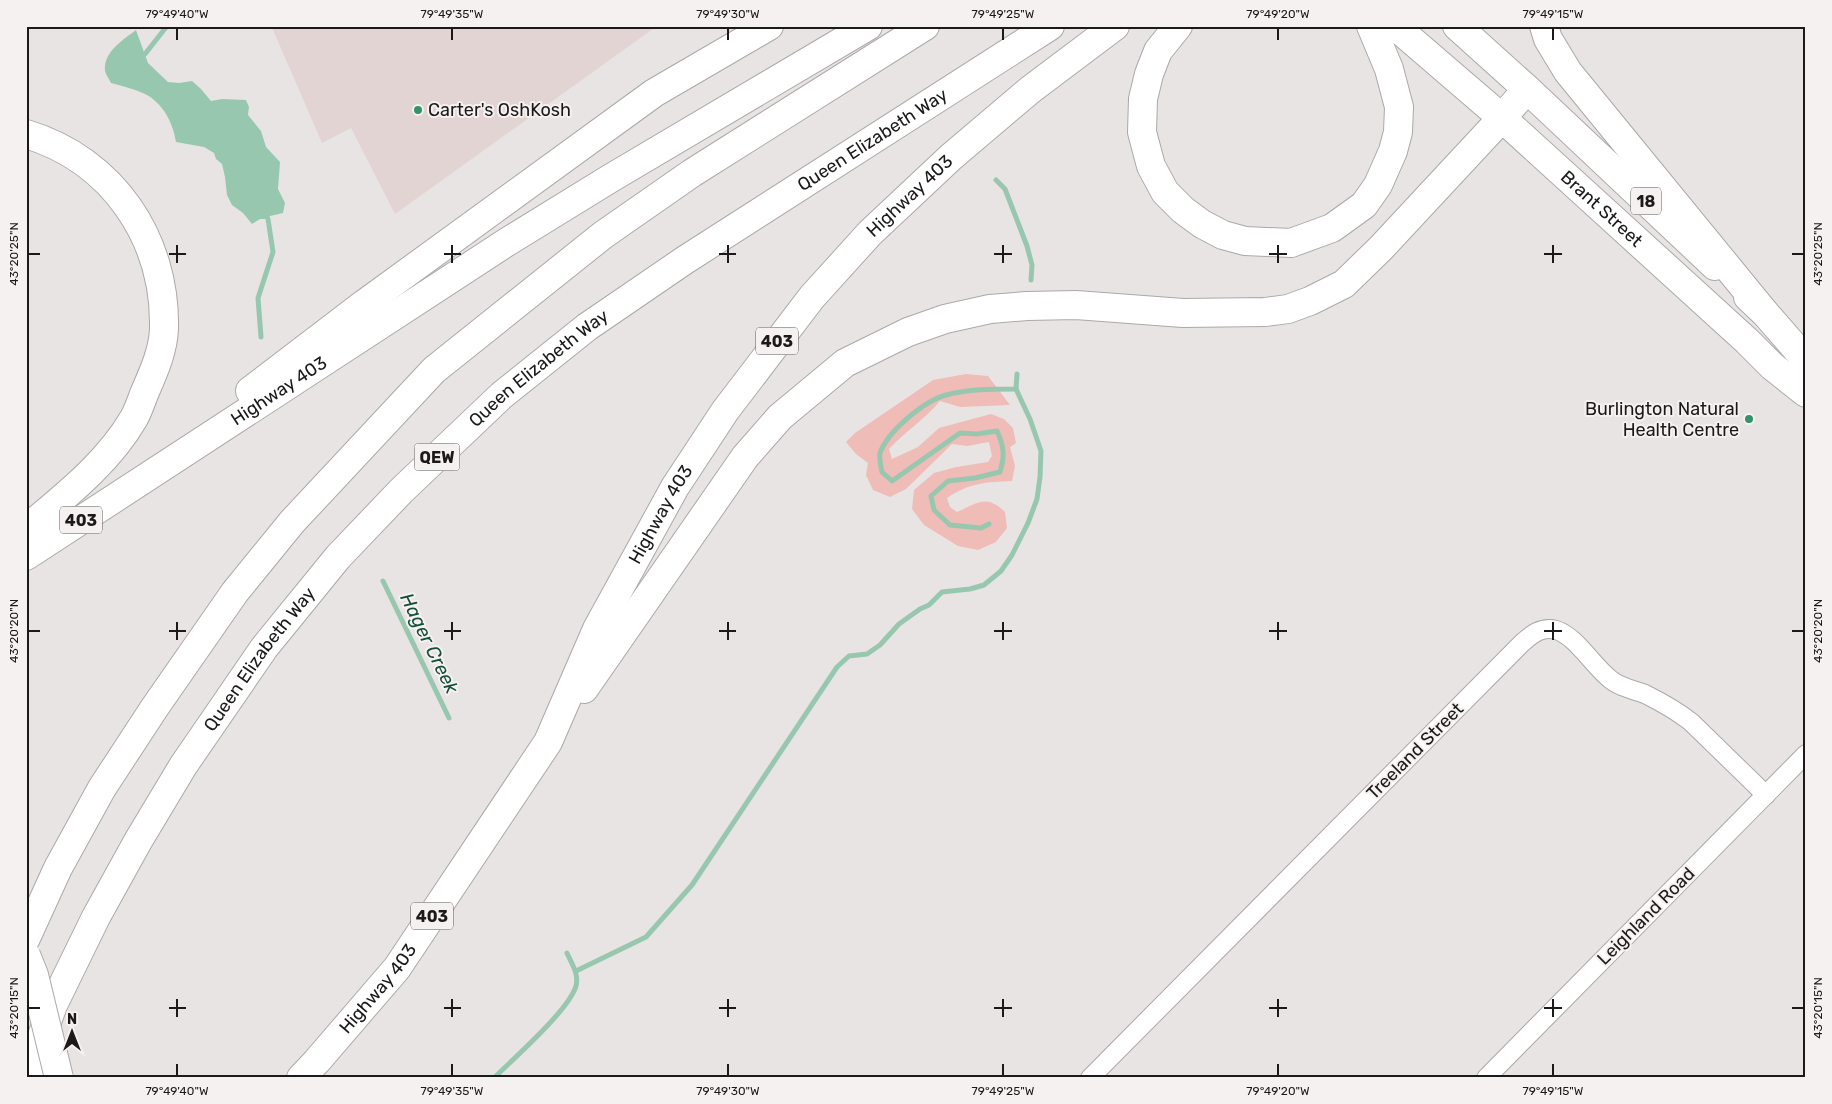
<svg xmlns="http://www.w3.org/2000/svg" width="1832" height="1104" viewBox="0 0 1832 1104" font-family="Rubik,sans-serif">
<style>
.built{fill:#e2d4d3}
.green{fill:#efbcb7}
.water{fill:#97c8af}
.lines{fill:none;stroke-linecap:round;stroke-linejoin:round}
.stream{stroke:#97c8af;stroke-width:5}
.street-casing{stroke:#ada8a8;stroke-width:20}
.primary-casing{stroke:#ada8a8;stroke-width:30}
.highway-casing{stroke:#ada8a8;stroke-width:30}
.street{stroke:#fff;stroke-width:18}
.primary{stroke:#fff;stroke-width:28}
.highway{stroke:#fff;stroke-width:28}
.highway-bridge-casing{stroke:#ada8a8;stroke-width:30;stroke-linecap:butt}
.highway-bridge{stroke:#fff;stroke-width:28}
.ticks{fill:none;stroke:#1b1919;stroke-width:2}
.poi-dot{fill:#34926b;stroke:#f6f1f1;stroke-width:2}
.labels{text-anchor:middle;stroke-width:4;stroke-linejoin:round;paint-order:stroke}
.shield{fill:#f6f1f1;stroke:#5d5a5a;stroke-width:1}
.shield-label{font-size:16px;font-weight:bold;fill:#1b1919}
.poi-label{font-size:18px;fill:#1b1919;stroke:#f6f1f1;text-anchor:start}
.street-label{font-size:18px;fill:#1b1919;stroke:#f6f1f1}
.water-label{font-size:19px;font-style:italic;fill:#145037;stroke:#f6f1f1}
.neatline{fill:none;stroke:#1b1919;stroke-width:2}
.ticks-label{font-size:12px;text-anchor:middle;fill:#1b1919}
</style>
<rect width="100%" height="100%" fill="#e9e4e4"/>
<polygon class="built" points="274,26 657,26 395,214 351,128 322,143 273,30"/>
<path class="green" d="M966,374L988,376L1010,405L960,407L940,401C925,419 905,432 889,449L892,459L918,447L939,428L991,414L1004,419L1013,428L1016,443L1010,447L1015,466L1012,481C986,482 969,483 947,498L950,507L957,512C978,503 986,494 1005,512L1007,528L996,542L978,550L958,546L924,525L912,509L914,490L934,473L956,467L988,462L992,456L989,442L967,446L952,444L906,489L890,497L873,490L866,475L868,463L856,454L846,442L855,433L933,380Z"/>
<path class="water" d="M136,30L148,63L168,82L179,83L192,81L201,89L211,101L222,99L246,100L249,107L248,115L261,131L266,147L280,162L278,189L285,203L283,213L270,216L268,219H260L252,224L243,213L232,205L227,195L225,177L222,164L216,159L214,153L204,147L176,142C173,123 163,103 145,94C134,89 122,86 111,83C109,79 106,75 105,71C103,52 123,40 136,30Z"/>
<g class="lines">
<g class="stream">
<polyline points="145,54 167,26"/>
<polyline points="996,180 1005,189 1027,246 1032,265 1031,280"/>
<polyline points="261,337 258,298 273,252 268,219"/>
<path d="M989,524L981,528L950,525L934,510L931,496L948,481L975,478L1000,472C1005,456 1004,446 997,431L977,434L960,433L892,481L882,472C881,467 879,458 880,453C888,431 924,401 946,395C968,389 992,389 1016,389L1017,374"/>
<polyline points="383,581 449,718"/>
<polyline points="576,971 646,937 692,885 837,667 849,656 867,654 880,645 899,624 920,609 929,605 942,592 970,589 984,585 1001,571 1012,555 1028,523 1037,499 1040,477 1041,451 1030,419 1016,389"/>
<path d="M494,1078C514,1058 569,1010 576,986C579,974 572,964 567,953"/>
</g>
<g class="street-casing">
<g id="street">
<path d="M1090,1078L1522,643C1532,634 1542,626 1556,630C1576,636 1593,666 1610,679C1619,687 1634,690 1645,694C1661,702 1677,711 1691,722L1766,795"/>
<polyline points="1486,1078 1806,754"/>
</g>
</g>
<g class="primary-casing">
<g id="primary">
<path id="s1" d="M1395,26L1502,118L1747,341L1772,366L1806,393"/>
<polyline points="1457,26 1527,89 1715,266"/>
<polyline points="1748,297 1765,313 1806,360"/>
</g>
</g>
<g class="highway-casing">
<g id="highway">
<polyline points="1178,26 1158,51 1149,74 1143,99 1142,132 1151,166 1165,192 1183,210 1202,224 1223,235 1245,241 1291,243 1332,228 1364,205 1378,185 1393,151 1398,132 1399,107 1389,69 1371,26"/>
<polyline points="1544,26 1548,39 1568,72 1765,313"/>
<path d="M26,134C113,160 166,239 164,329C163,352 153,373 144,394C141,402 138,411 134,418C108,463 65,496 26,529"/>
<polyline points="250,391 364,304 654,93 769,26"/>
<path id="s2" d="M26,556L507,242L611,178L868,26"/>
<polyline points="584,689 745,457 780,417 845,363 908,332 945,319 990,309 1027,306 1076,305 1183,313 1265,312 1288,309 1310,301 1344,284 1381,248 1502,118 1527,89"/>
<polyline points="26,938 58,868 102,788 155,707 235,592 292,522 434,370 603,235 692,173 925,26"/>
<path id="s3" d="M27,1078L53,1005L96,917L138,841L183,766L264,648L338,557L401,491L502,395L587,327L685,260L1050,26"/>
<path id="s4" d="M301,1078L317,1061L397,968L548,742L597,629L675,487L725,411L812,297L870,233L951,157L1030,90L1115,26"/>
</g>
</g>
<use href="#street" class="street"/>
<use href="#primary" class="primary"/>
<use href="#highway" class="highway"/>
<g class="highway-bridge-casing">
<polyline id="highway-bridge" points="26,955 34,975 59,1078"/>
</g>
<use href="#highway-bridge" class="highway-bridge"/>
</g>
<path class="ticks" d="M177,28V40M452,28V40M728,28V40M1003,28V40M1278,28V40M1553,28V40M177,245V263M452,245V263M728,245V263M1003,245V263M1278,245V263M1553,245V263M28,254H40M169,254H186M444,254H461M719,254H736M994,254H1012M1269,254H1287M1544,254H1562M1792,254H1804M177,622V640M452,622V640M728,622V640M1003,622V640M1278,622V640M1553,622V640M28,631H40M169,631H186M444,631H461M719,631H736M994,631H1012M1269,631H1287M1544,631H1562M1792,631H1804M177,999V1017M452,999V1017M728,999V1017M1003,999V1017M1278,999V1017M1553,999V1017M28,1008H40M169,1008H186M444,1008H461M719,1008H736M994,1008H1012M1269,1008H1287M1544,1008H1562M1792,1008H1804M177,1064V1076M452,1064V1076M728,1064V1076M1003,1064V1076M1278,1064V1076M1553,1064V1076"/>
<g class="poi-dot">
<circle cx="418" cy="110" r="5"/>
<circle cx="1749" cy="419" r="5"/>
</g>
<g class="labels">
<g class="shield">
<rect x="1631" y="187.5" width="30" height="27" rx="4"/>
<rect x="756" y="327.5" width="42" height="27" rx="4"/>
<rect x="414.5" y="443.5" width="45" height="27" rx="4"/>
<rect x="60" y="506.5" width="42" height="27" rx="4"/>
<rect x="411" y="902.5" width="42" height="27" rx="4"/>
</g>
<g class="shield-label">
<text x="1646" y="207">18</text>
<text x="777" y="347">403</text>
<text x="437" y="463">QEW</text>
<text x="81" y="526">403</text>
<text x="432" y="922">403</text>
</g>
<g class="poi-label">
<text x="428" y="116">Carter's OshKosh</text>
<text x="1739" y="415" text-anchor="end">Burlington Natural<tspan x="1739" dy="21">Health Centre</tspan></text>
</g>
<g class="street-label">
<text dy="6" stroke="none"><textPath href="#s3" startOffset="1291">Queen Elizabeth Way</textPath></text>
<text dy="6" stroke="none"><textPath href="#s4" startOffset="1078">Highway 403</textPath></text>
<text dy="6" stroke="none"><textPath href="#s1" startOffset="276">Brant Street</textPath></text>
<text dy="6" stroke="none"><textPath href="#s3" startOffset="886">Queen Elizabeth Way</textPath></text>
<text dy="6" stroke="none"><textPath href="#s2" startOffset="302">Highway 403</textPath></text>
<text dy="6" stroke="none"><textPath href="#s4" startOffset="672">Highway 403</textPath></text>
<text dy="6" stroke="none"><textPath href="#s3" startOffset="481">Queen Elizabeth Way</textPath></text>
<text transform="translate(1415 751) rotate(-45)" y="6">Treeland Street</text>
<text transform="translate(1646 916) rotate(-45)" y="6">Leighland Road</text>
<text dy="6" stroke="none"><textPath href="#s4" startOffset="118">Highway 403</textPath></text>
</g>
<g class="water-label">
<text transform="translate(430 643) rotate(64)" y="7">Hager Creek</text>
</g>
</g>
<rect width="1832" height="1104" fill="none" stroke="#f6f1f1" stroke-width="55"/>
<g transform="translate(72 1032)" stroke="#f6f1f1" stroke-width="4" paint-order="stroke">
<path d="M0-4L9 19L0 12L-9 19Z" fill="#1b1919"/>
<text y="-8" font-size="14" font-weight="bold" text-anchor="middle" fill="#1b1919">N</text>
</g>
<rect x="28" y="28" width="1776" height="1048" class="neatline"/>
<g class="ticks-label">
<text x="177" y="18">79°49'40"W</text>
<text x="452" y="18">79°49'35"W</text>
<text x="728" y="18">79°49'30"W</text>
<text x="1003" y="18">79°49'25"W</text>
<text x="1278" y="18">79°49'20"W</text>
<text x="1553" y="18">79°49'15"W</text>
<text transform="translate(14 254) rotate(-90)" y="4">43°20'25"N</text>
<text transform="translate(1818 254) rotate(-90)" y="4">43°20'25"N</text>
<text transform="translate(14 631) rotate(-90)" y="4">43°20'20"N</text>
<text transform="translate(1818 631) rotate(-90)" y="4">43°20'20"N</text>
<text transform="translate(14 1008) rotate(-90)" y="4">43°20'15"N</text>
<text transform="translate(1818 1008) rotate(-90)" y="4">43°20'15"N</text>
<text x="177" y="1095">79°49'40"W</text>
<text x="452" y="1095">79°49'35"W</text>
<text x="728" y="1095">79°49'30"W</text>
<text x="1003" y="1095">79°49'25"W</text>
<text x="1278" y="1095">79°49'20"W</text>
<text x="1553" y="1095">79°49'15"W</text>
</g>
</svg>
